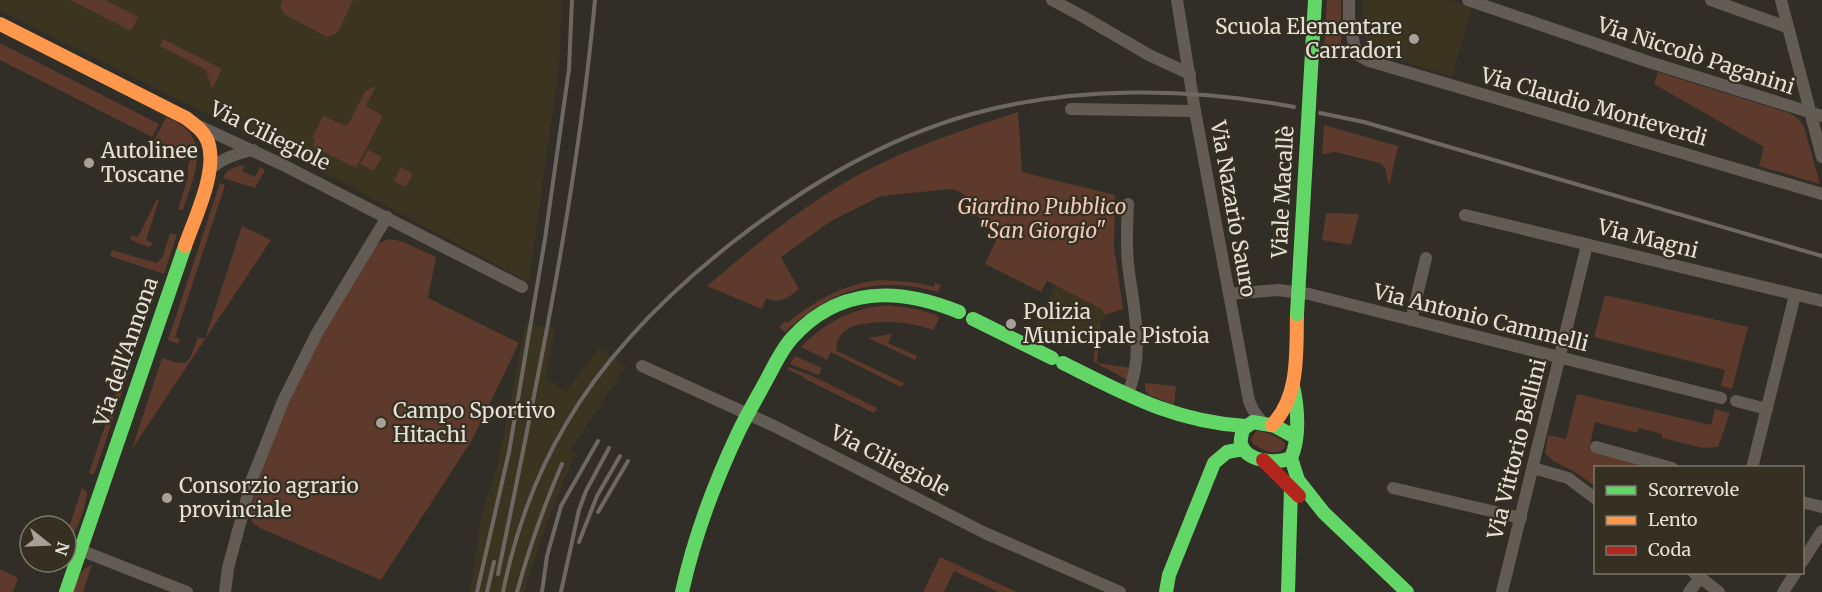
<svg xmlns="http://www.w3.org/2000/svg" width="1822" height="592" viewBox="0 0 1822 592" font-family="Merriweather,serif">
<style>
.built{fill:#3b3420}
.green{fill:#5d3a2c}
.lines{fill:none;stroke-linecap:round;stroke-linejoin:round}
.street{stroke:#635c54;stroke-width:12}
.fast{stroke:#63d668;stroke-width:14}
.slow{stroke:#ff974d;stroke-width:14}
.jam{stroke:#b3261e;stroke-width:14}
.rail{stroke:#6d6962;stroke-width:4}
.fast-bridge{stroke:#63d668;stroke-width:14}
.poi-dot{fill:#a6a29a;stroke:#353021;stroke-width:2}
.labels{text-anchor:middle;stroke-width:4.5;stroke-linejoin:round;paint-order:stroke}
.poi-label{font-size:21px;fill:#e5e1d8;stroke:#353021;text-anchor:start}
.street-label{font-size:21px;fill:#e5e1d8;stroke:#353021}
.park-label{font-size:21px;font-style:italic;fill:#f1c9ba;stroke:#353021}
</style>
<rect width="100%" height="100%" fill="#302e26"/>
<g class="built">
<polygon points="0,0 562,0 559,69 529,282 308,164 0,10"/>
<polygon points="1362,0 1450,0 1472,7 1452,77 1385,55 1373,48 1366,40 1363,30"/>
<polygon points="1076,245 1123,309 1105,315 1106,320 1100,321 1099,346 1077,336 1070,349 1033,331"/>
<polygon points="526,322 555,329 546,378 566,391 599,348 626,366 571,449 576,452 548,520 524,592 470,592 481,515 498,463"/>
</g>
<g class="green">
<polygon points="70,0 105,0 138,17 131,31"/>
<path d="M282,0H353L339,30C335,35 331,37 325,36L284,14L280,7Z"/>
<polygon points="1327,0 1341,0 1341,49 1324,47"/>
<polygon points="163,39 222,69 212,89 206,70 160,46"/>
<polygon points="0,43 159,124 152,137 0,60"/>
<polygon points="1658,72 1789,113 1798,118 1804,127 1820,184 1759,166 1764,147 1654,84"/>
<polygon points="376,86 366,106 383,116 356,168 312,146 315,140 312,138 323,116 344,125 348,125 365,91"/>
<path d="M1018,112L1022,172L1115,195L1114,247L1123,309L1104,315L1102,309L1047,281L1041,292L985,264L1002,228L972,214C972,200 964,191 951,189L881,196L831,221L781,257L799,289C786,299 782,304 766,298L762,309L707,286C765,236 827,186 897,156C936,139 977,125 1018,112Z"/>
<path d="M166,117C173,120 181,124 186,129C209,151 190,186 183,210L178,209L188,177V166L191,158L163,143L159,151L151,147Z"/>
<polygon points="1324,125 1398,146 1389,186 1385,168 1380,163 1335,152 1322,154"/>
<polygon points="368,150 382,157 374,171 360,164"/>
<path d="M245,165L242,171L255,177L260,167L265,170L255,188L223,178C226,169 236,166 245,165Z"/>
<polygon points="401,167 413,174 406,187 394,181"/>
<polygon points="220,183 225,185 175,337 180,339 178,344 168,340"/>
<polygon points="157,199 159,200 146,240 152,243 151,246 148,247 131,240 131,235 138,237"/>
<polygon points="1326,213 1359,214 1351,245 1322,240"/>
<polygon points="242,226 271,240 132,449 162,358 179,363 186,362 191,356 198,337 205,339"/>
<polygon points="170,233 177,235 164,274 110,256 112,250 157,263 163,256"/>
<path d="M389,239L401,241L436,257L428,298L519,343L472,440L381,580L260,528L252,522L250,514C271,420 323,331 373,249L379,243Z"/>
<path d="M882,280L919,283L934,287L935,283L941,285L938,292C875,275 832,289 785,332L779,327L785,321L787,323C816,300 845,283 882,280Z"/>
<polygon points="1605,295 1748,327 1732,389 1721,386 1725,370 1594,337"/>
<path d="M888,305L916,309L937,315L939,319L933,330C907,320 879,320 853,326C842,331 835,339 837,351L904,383L901,387L831,352L827,360L801,347C825,322 853,308 888,305Z"/>
<polygon points="1100,321 1097,363 1131,368 1129,381 1094,362 1095,334"/>
<polygon points="892,334 888,343 917,356 915,360 868,338"/>
<polygon points="129,355 134,357 94,475 89,473"/>
<polygon points="795,356 822,368 819,375 790,364"/>
<polygon points="789,367 817,378 877,408 874,413 803,378 803,376 787,370"/>
<polygon points="1145,383 1176,386 1174,405 1149,395 1145,390"/>
<polygon points="1577,394 1711,425 1715,409 1730,413 1718,447 1703,448 1662,438 1662,434 1639,428 1637,433 1595,422 1589,449 1637,461 1636,465 1644,467 1596,468 1595,486 1575,472 1553,461 1545,453 1548,435 1566,439"/>
<path d="M1256,431C1266,431 1277,436 1285,443V447C1277,458 1263,450 1253,444L1251,439Z"/>
<path d="M82,488L87,492C87,501 80,523 75,531C72,536 71,535 66,536Z"/>
<polygon points="940,557 1017,592 999,592 954,571 944,592 923,592"/>
<path d="M92,565L83,592H73C77,580 79,569 92,565Z"/>
<polygon points="0,569 18,578 13,592 0,592"/>
</g>
<g class="lines">
<g class="street">
<polyline points="1052,0 1082,16 1149,55 1190,74"/>
<polyline points="1177,0 1195,111 1249,401 1253,410 1262,422"/>
<polyline points="1349,0 1349,18 1356,54 1369,61 1822,194"/>
<polyline points="1468,0 1646,61 1822,116"/>
<polyline points="1711,0 1787,27"/>
<polyline points="1781,0 1822,157"/>
<polyline points="1071,109 1195,111"/>
<polyline points="199,126 281,164 522,287"/>
<path d="M209,170C223,158 235,154 253,150"/>
<polyline points="1465,215 1822,301"/>
<polyline points="1229,294 1278,290 1309,294 1721,398"/>
<polyline points="1411,320 1426,258"/>
<polyline points="642,366 774,426 985,533 1120,592"/>
<path d="M1127,395C1146,354 1133,307 1128,264C1126,244 1127,224 1128,204"/>
<polyline points="1736,401 1767,409"/>
<polyline points="1596,447 1672,468"/>
<polyline points="1533,468 1568,478 1596,499"/>
<polyline points="1752,468 1795,295"/>
<polyline points="1393,488 1521,518"/>
<polyline points="1802,502 1822,507"/>
<polyline points="80,550 187,592"/>
<polyline points="1802,562 1822,531"/>
<polyline points="1693,572 1719,592"/>
<polyline points="225,592 228,568 252,479 283,401 317,333 387,217"/>
<polyline points="1502,592 1587,245"/>
<polyline points="1689,592 1700,578"/>
<polyline points="1783,592 1796,572"/>
</g>
<g class="fast">
<polyline points="973,319 1052,358"/>
<path d="M1063,363C1125,394 1175,422 1246,426"/>
<path d="M1293,386C1298,408 1300,438 1291,458C1277,464 1246,462 1241,444C1240,439 1242,434 1243,429L1253,422L1275,426L1295,437"/>
<polyline points="1291,458 1298,480 1324,513 1407,592"/>
<polyline points="66,592 185,246"/>
<path d="M682,592C694,537 714,484 738,433C747,414 758,396 768,377C775,364 782,349 792,338C839,286 898,287 959,312"/>
<polyline points="1166,592 1169,575 1214,463 1227,452 1243,449"/>
<polyline points="1288,592 1291,488"/>
</g>
<g class="slow">
<path d="M0,24L186,118C195,125 204,131 208,142C218,171 195,217 185,246"/>
<path d="M1272,425C1300,396 1296,352 1297,314"/>
</g>
<polyline class="jam" points="1263,460 1299,496"/>
<g class="rail">
<polyline points="1320,113 1364,122 1822,256"/>
<polyline points="598,512 628,461"/>
<polyline points="579,542 597,496 620,456"/>
<path d="M498,574C537,384 577,194 595,0"/>
<polyline points="477,592 509,452 545,239 569,69 572,0"/>
<polyline points="487,592 494,562"/>
<path d="M503,592C515,533 535,476 566,424C608,352 668,293 733,242C805,186 883,139 972,114C1073,86 1192,87 1294,107"/>
<path d="M517,592C529,548 544,506 562,464"/>
<polyline points="542,592 547,556 561,506 598,441"/>
<polyline points="561,592 579,510 586,491 609,448"/>
</g>
<polyline class="fast-bridge" points="1297,314 1315,0"/>
</g>
<g class="poi-dot">
<circle cx="1414" cy="39" r="6"/>
<circle cx="89" cy="163" r="6"/>
<circle cx="1011" cy="324" r="6"/>
<circle cx="381" cy="423" r="6"/>
<circle cx="167" cy="498" r="6"/>
</g>
<g class="labels">
<g class="poi-label">
<text x="1402" y="34" text-anchor="end">Scuola Elementare<tspan x="1402" dy="24">Carradori</tspan></text>
<text x="101" y="158">Autolinee<tspan x="101" dy="24">Toscane</tspan></text>
<text x="1023" y="319">Polizia<tspan x="1023" dy="24">Municipale Pistoia</tspan></text>
<text x="393" y="418">Campo Sportivo<tspan x="393" dy="24">Hitachi</tspan></text>
<text x="179" y="493">Consorzio agrario<tspan x="179" dy="24">provinciale</tspan></text>
</g>
<g class="street-label">
<text transform="translate(1696 56) rotate(18)" y="7">Via Niccolò Paganini</text>
<text transform="translate(1594 107) rotate(16)" y="7">Via Claudio Monteverdi</text>
<text transform="translate(270 136) rotate(26)" y="7">Via Ciliegiole</text>
<text transform="translate(1283 192) rotate(-87)" y="7">Viale Macallè</text>
<text transform="translate(1233 209) rotate(80)" y="7">Via Nazario Sauro</text>
<text transform="translate(1648 239) rotate(14)" y="7">Via Magni</text>
<text transform="translate(1481 318) rotate(14)" y="7">Via Antonio Cammelli</text>
<text transform="translate(126 352) rotate(-71)" y="7">Via dell'Annona</text>
<text transform="translate(1517 449) rotate(-76)" y="7">Via Vittorio Bellini</text>
<text transform="translate(890 461) rotate(27)" y="7">Via Ciliegiole</text>
</g>
<g class="park-label">
<text x="1042" y="214">Giardino Pubblico<tspan x="1042" dy="24">"San Giorgio"</tspan></text>
</g>
</g>
<rect x="1594" y="466" width="210" height="108" fill="#353021" stroke="#7b776a" stroke-width="1.5"/>
<rect x="1606" y="486" width="30" height="9" fill="#63d668" stroke="#7b776a" stroke-width="1.5"/>
<text x="1648" y="496" font-size="18" fill="#e5e1d8">Scorrevole</text>
<rect x="1606" y="516" width="30" height="9" fill="#ff974d" stroke="#7b776a" stroke-width="1.5"/>
<text x="1648" y="526" font-size="18" fill="#e5e1d8">Lento</text>
<rect x="1606" y="546" width="30" height="9" fill="#b3261e" stroke="#7b776a" stroke-width="1.5"/>
<text x="1648" y="556" font-size="18" fill="#e5e1d8">Coda</text>
<g transform="translate(48 544) rotate(108)"><circle r="28" fill="#353021" stroke="#7b776a" stroke-width="1.5"/>
<path d="M0-4.5L10 22L0 15L-10 22Z" fill="#a6a29a"/>
<text y="-9" font-size="16" font-weight="bold" text-anchor="middle" fill="#e5e1d8">N</text>
</g>
</svg>
